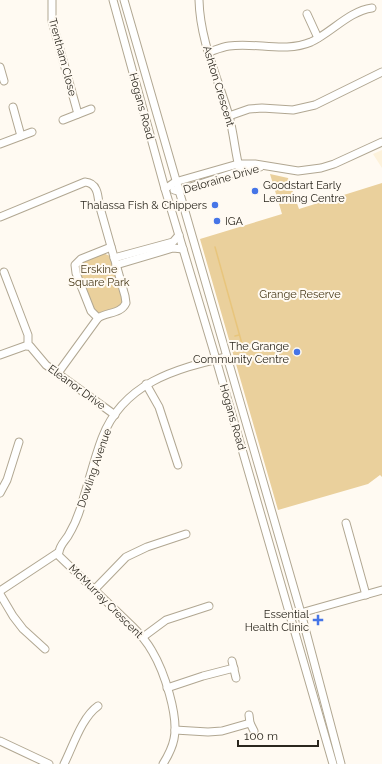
<svg xmlns="http://www.w3.org/2000/svg" width="382" height="764" viewBox="0 0 382 764" font-family="Raleway,sans-serif">
<style>
.built{fill:#fdf2db}
.green{fill:#ead09c}
.lines{fill:none;stroke-linecap:round;stroke-linejoin:round}
.stream{stroke:#e8c57c;stroke-width:1.5}
.minor-casing{stroke:#b1a792;stroke-width:9}
.minor{stroke:#fff;stroke-width:7}
.poi-dot{fill:#4675e7;stroke:#fffaf2;stroke-width:1.5}
.labels{text-anchor:middle;stroke-width:4;stroke-linejoin:round;paint-order:stroke}
.street-label{font-size:11px;fill:#2b271e;stroke:#fffaf2}
.poi-label{font-size:11px;fill:#2b271e;stroke:#fffaf2;text-anchor:end}
.park-label{font-size:11px;fill:#483919;stroke:#fffaf2}
</style>
<rect width="100%" height="100%" fill="#fffaf2"/>
<polygon class="built" points="382,150 382,168 373,154"/>
<g class="green">
<polygon points="270,174 288,178 299,209 382,183 382,477 380,475 368,484 278,510 200,239 282,214"/>
<polygon points="103,253 110,256 123,299 121,306 98,313 93,309 79,272 78,266 82,261"/>
</g>
<g class="lines">
<g class="stream">
<polyline points="215,247 244,351"/>
<polyline points="235,336 239,335"/>
</g>
<g class="minor-casing">
<g id="minor">
<polyline points="52,0 52,21 78,114"/>
<polyline points="113,0 165,189 213,349 333,764"/>
<polyline points="124,0 301,613 341,764"/>
<path d="M199,0C200,41 218,78 229,116C234,134 235,153 240,171"/>
<polyline points="307,14 318,38"/>
<path d="M209,52C215,50 222,47 229,46C256,42 285,53 311,42C331,33 349,11 372,8"/>
<polyline points="0,67 4,81"/>
<polyline points="13,107 21,136"/>
<polyline points="229,116 249,109 262,108 293,110 315,105 382,72"/>
<polyline points="63,120 91,109"/>
<polyline points="0,144 32,132"/>
<polyline points="165,189 175,182 238,164 255,164 298,171 321,168 334,164 382,142"/>
<polyline points="174,190 178,191 240,171 260,167"/>
<path d="M0,217L85,182C97,183 98,194 99,204L125,296L126,303C121,314 107,312 98,318L58,373"/>
<polyline points="114,258 173,242 179,235"/>
<polyline points="116,265 173,248 183,249"/>
<polyline points="4,272 28,335 28,346"/>
<polyline points="98,318 91,311 76,273 75,265 81,259 111,247"/>
<polyline points="0,355 25,346 30,346 46,365 115,415"/>
<polyline points="146,384 159,407 178,465"/>
<polyline points="0,493 7,480 19,442"/>
<polyline points="346,523 366,595"/>
<path d="M57,554L133,627C140,634 147,642 152,651C164,671 179,716 174,739C172,749 168,756 163,764"/>
<polyline points="95,589 126,557 147,547 186,534"/>
<path d="M0,591L59,552C60,545 64,542 68,536C74,526 79,514 82,503C89,481 94,459 102,438C123,383 175,369 226,357"/>
<polyline points="0,594 13,616 23,629 45,649"/>
<polyline points="297,614 382,590"/>
<polyline points="143,637 166,620 209,606"/>
<polyline points="232,661 236,678"/>
<polyline points="167,688 203,676 234,668"/>
<polyline points="249,715 250,723 254,731"/>
<polyline points="175,730 208,732 222,731 250,723"/>
<polyline points="0,741 49,764"/>
<path d="M64,764C73,746 82,717 98,706"/>
</g>
</g>
<use href="#minor" class="minor"/>
</g>
<g class="poi-dot">
<circle cx="255" cy="191" r="4"/>
<circle cx="215" cy="205" r="4"/>
<circle cx="217" cy="221" r="4"/>
<circle cx="297" cy="352" r="4"/>
<path d="M316 614h4v4h4v4h-4v4h-4v-4h-4v-4h4z"/>
</g>
<g class="labels">
<g class="street-label">
<text transform="translate(63 57) rotate(75)" y="4">Trentham Close</text>
<text transform="translate(219 86) rotate(73)" y="4">Ashton Crescent</text>
<text transform="translate(142 106) rotate(75)" y="4">Hogans Road</text>
<text transform="translate(221 179) rotate(-16)" y="4">Deloraine Drive</text>
<text transform="translate(77 387) rotate(36)" y="4">Eleanor Drive</text>
<text transform="translate(233 417) rotate(74)" y="4">Hogans Road</text>
<text transform="translate(94 468) rotate(-71)" y="4">Dowling Avenue</text>
<text transform="translate(106 601) rotate(45)" y="4">McMurray Crescent</text>
</g>
<g class="poi-label">
<text x="263" y="189" text-anchor="start">Goodstart Early<tspan x="263" dy="13">Learning Centre</tspan></text>
<text x="207" y="209">Thalassa Fish &amp; Chippers</text>
<text x="225" y="225" text-anchor="start">IGA</text>
<text x="289" y="350">The Grange<tspan x="289" dy="13">Community Centre</tspan></text>
<text x="309" y="618">Essential<tspan x="309" dy="13">Health Clinic</tspan></text>
</g>
<g class="park-label">
<text x="99" y="273">Erskine<tspan x="99" dy="13">Square Park</tspan></text>
<text x="300" y="298">Grange Reserve</text>
</g>
</g>
<path d="M238 740v6h80v-6" fill="none" stroke="#2b271e" stroke-width="2"/>
<text x="244" y="740" font-size="12" fill="#2b271e" stroke="#fffaf2" stroke-width="3" paint-order="stroke">100 m</text>
</svg>
